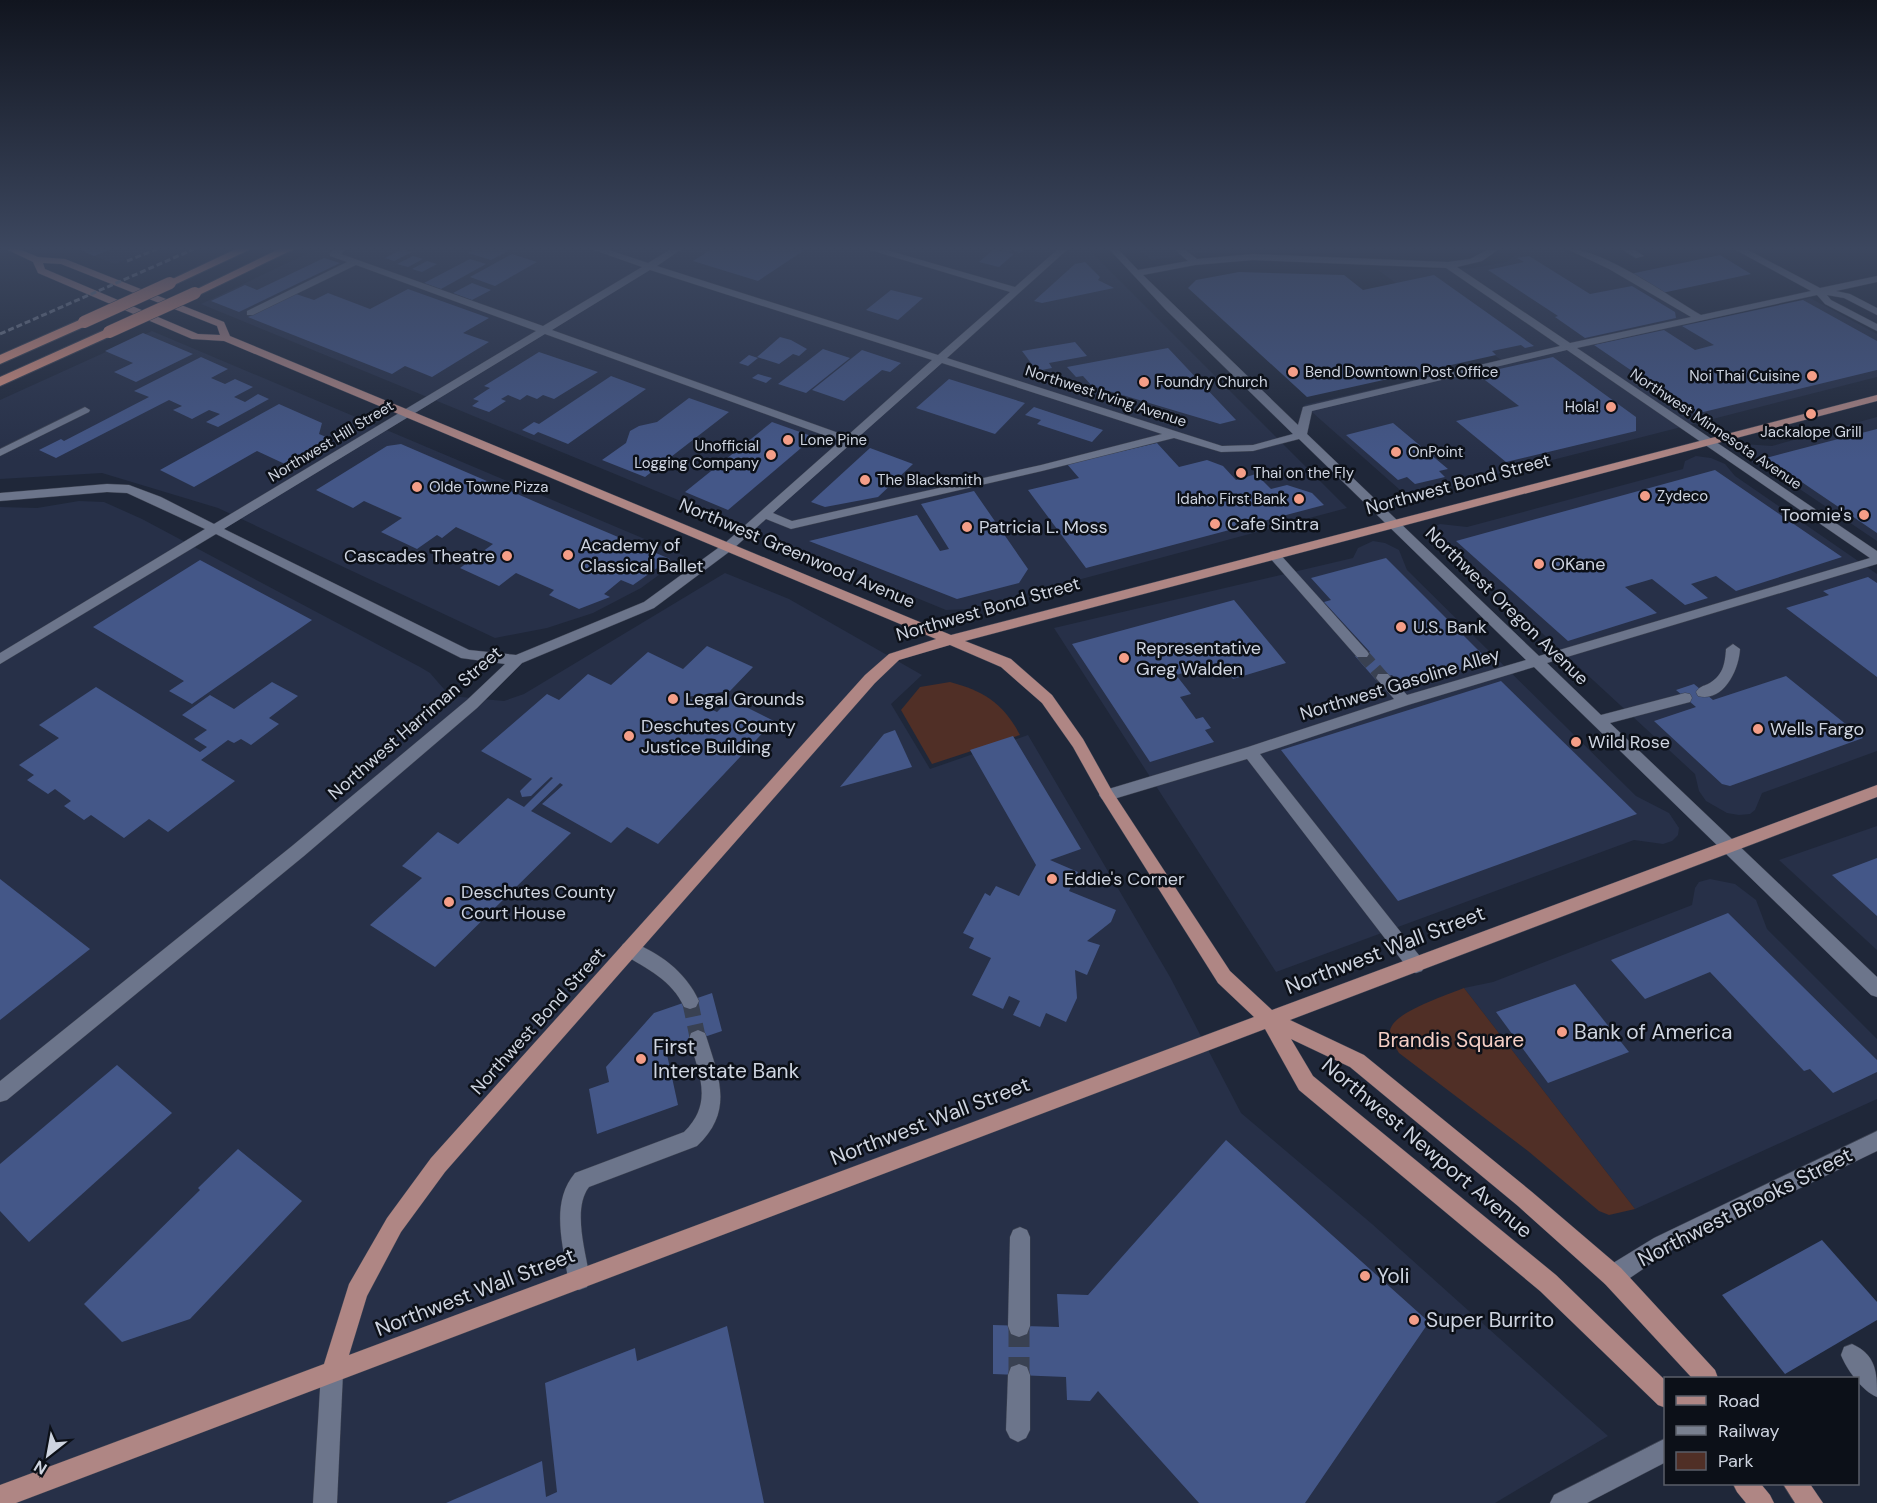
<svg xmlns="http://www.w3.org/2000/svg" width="1877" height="1503" viewBox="0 0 1877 1503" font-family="'DM Sans',sans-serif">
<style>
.built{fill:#273048}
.green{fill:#502f26}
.building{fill:#445788}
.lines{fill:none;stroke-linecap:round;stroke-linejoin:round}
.minor-tunnel-far2{stroke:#394152;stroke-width:13;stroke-dasharray:13 7;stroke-linecap:butt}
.minor-tunnel-far1{stroke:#394152;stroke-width:16;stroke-dasharray:16 8;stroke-linecap:butt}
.minor-tunnel{stroke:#394152;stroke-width:21;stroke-dasharray:21 10;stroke-linecap:butt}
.minor-casing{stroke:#3c4251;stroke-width:1}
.major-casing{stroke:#3c4251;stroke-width:1}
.highway-casing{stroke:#3c4251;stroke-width:2}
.minor{fill:#6c758b;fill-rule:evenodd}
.major{fill:#af8684;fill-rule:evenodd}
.highway{fill:#dc927f;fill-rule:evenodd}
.rail{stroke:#79808f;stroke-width:3;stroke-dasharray:6 3;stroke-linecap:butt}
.highway-bridge-casing{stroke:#3c4251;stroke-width:13;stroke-linecap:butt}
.highway-bridge{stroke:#dc927f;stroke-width:12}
.poi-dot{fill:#f49e88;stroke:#0c1018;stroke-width:2}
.labels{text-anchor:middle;stroke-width:5;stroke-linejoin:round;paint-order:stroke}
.far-poi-label{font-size:15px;fill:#ced4e0;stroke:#0c1018;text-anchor:start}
.far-street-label{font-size:15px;fill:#ced4e0;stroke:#0c1018}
.street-label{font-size:18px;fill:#ced4e0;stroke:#0c1018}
.poi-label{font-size:18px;fill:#ced4e0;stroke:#0c1018;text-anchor:start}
.near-street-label{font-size:21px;fill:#ced4e0;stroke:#0c1018}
.near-poi-label{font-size:21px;fill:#ced4e0;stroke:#0c1018;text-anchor:start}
.near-park-label{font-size:21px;fill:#f4cec4;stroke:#0c1018}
</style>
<rect width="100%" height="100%" fill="#1f2739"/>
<g class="built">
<polygon points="77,249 150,249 115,264"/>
<polygon points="317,249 1088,249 1347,508 969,609 946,610 201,304"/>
<polygon points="1244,249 1219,250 1152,260 1138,250"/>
<polygon points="1523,249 1558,249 1612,269 1698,322 1810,298 1877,334 1877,377 1408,497 1304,405 1501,360 1378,270 1473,268 1507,262"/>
<polygon points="152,331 685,556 641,588 593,613 547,628 495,638 218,508 102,473 0,479 0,400"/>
<polygon points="1877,417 1877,541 1770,469 1747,460 1740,451 1739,447 1743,444 1772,446"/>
<polygon points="1696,456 1711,458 1725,464 1735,476 1877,574 1877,751 1762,793 1755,810 1750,814 1739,815 1727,813 1706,801 1699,791 1695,774 1456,554 1438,547 1432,542 1428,535 1433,527 1440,524 1467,527 1683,469 1685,461"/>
<polygon points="79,501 104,502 142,519 420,667 430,673 450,696 504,701 524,694 725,573 789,599 922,675 891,704 930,769 1028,735 1170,977 1241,1113 1372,1224 1608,1436 1495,1503 0,1503 0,507 37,508"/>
<polygon points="1373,541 1385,543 1399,550 1407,570 1636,796 1669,813 1679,828 1678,835 1672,841 1663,844 1634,840 1276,972 1054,628 1353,558 1358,548"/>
<polygon points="1877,826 1877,950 1779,860"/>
<polygon points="1710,879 1735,884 1756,900 1767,929 1877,1039 1877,1099 1635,1209 1464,988 1493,982 1687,907 1692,905 1695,888 1699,882"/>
</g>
<g class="green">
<path d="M950,682C984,691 1003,703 1020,735L932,764L901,710L920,687Z"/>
<path d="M1464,988L1635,1209L1609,1215L1599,1211L1528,1151L1399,1053C1395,1046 1389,1039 1390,1031C1392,1012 1448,995 1464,988Z"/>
</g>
<g class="building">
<polygon points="79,249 109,249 109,250 94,256"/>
<polygon points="403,249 412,252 394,261 385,258"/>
<polygon points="474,249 503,249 508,251 491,260 468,253"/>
<polygon points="712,249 798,249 803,251 758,281 693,261"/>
<polygon points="994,249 1001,251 1004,249 1024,249 1020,253 1012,250 1009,253 1014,254 999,267 979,262"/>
<polygon points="512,254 537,262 495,286 470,277"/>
<polygon points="1720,255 1751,274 1662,293 1630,274"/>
<polygon points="413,256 423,259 408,267 397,264"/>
<polygon points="1529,256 1590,294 1632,286 1675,312 1676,318 1585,338 1555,317 1558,316 1488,270 1524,262 1517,258"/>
<polygon points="324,258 340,263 239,312 211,301 245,285 257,290"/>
<polygon points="470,259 486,264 441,289 424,283"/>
<polygon points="427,261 437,264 422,272 412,269"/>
<polygon points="1085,262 1100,277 1098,280 1114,288 1042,303 1034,301 1075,264"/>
<polygon points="1239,272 1344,275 1363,290 1434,275 1534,346 1525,348 1521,345 1492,351 1496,355 1307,397 1188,288 1196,280"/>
<polygon points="472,283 491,290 472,300 453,293"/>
<polygon points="408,289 489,318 463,333 489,342 432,377 405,366 392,374 248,317 296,294 314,300 328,293 370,309"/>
<polygon points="891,290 923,298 898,320 866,310"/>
<polygon points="1803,300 1877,341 1877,370 1695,414 1594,345 1664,330 1695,350 1714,345 1682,326"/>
<polygon points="143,333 193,354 136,382 114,372 133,363 105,351"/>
<polygon points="780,337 791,340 807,349 799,356 793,354 779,364 757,357"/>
<polygon points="1075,342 1087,356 1049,363 1052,368 1037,371 1022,351"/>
<polygon points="1168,348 1236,420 1220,424 1092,386 1083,376 1076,377 1067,367"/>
<polygon points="823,349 850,358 806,393 778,384"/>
<polygon points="862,350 901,363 890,372 882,370 844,401 812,390"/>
<polygon points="539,352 598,372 554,399 543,395 537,399 527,395 520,400 508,395 501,399 506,401 489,412 472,406 479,401 473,399 490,388 484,386"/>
<polygon points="749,355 758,358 748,366 739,363"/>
<polygon points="201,357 228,369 211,378 225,384 235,379 253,387 234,397 245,402 258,394 269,399 218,427 206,422 220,414 209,410 192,419 173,410 182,406 169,400 56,458 39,450 61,439 64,441 149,397 134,391"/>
<polygon points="1553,357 1636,417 1636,431 1506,462 1456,421 1519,406 1477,374"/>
<polygon points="758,374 772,378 766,383 752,378"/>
<polygon points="611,376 646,389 568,444 538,432 534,435 522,430 534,422 539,424"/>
<polygon points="949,379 1025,403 995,434 916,408"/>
<polygon points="689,398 729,412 645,477 602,460 626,443 630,431 639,426 657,422"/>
<polygon points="279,404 322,423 319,434 331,439 287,465 257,451 194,487 160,470"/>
<polygon points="1034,407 1103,430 1092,442 1037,424 1041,420 1025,415"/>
<polygon points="772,422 814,437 728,510 685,492"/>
<polygon points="1393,423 1448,469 1439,471 1445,477 1415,484 1407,477 1398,480 1346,435"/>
<polygon points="1877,429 1877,533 1766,458 1842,438"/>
<polygon points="1157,443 1179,467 1207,460 1223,466 1236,480 1256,474 1271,489 1287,485 1312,493 1324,505 1086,568 1028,490 1079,478 1067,464"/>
<polygon points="401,444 545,506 670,559 633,585 621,580 604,594 610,597 579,609 549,595 554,590 516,573 499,586 460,568 493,544 456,527 442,538 437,535 417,549 381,532 402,518 364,501 353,508 316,490 387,446"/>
<polygon points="870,448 913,464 878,497 825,507 811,502"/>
<polygon points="1715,470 1842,557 1736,591 1716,576 1691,584 1708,598 1685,605 1652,579 1625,587 1657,613 1568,641 1456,541"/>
<polygon points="974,491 1028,569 1019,583 957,599 809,541 917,515 940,551 949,549 921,504"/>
<polygon points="1386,558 1489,661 1403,687 1392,675 1376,680 1355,656 1370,652 1324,602 1331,600 1311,578"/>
<polygon points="200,560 312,620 192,704 169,691 184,681 93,627"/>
<polygon points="1868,577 1877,583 1877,677 1786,608 1829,595 1823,591"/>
<polygon points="1234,600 1286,663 1233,679 1220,662 1176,675 1191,694 1180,697 1196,719 1203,717 1211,728 1205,730 1214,742 1150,762 1072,644"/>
<polygon points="707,646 753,667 730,691 686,697 717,712 730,699 774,721 658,844 627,827 611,843 542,804 563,785 560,783 531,811 571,833 435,967 370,925 422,878 402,866 438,832 458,844 508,798 524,807 553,778 551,777 531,796 522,797 520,791 532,779 481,751 547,694 559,700 588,674 611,685 648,652 683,669"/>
<polygon points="1786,676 1863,738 1730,786 1722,784 1654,721 1696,707 1676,690 1694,684 1713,700"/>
<polygon points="1501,681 1637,814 1398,901 1281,750"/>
<polygon points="272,682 298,696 269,718 279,724 251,745 241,739 234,743 228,740 201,760 235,781 168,832 149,819 124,838 91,815 84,820 64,806 71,801 55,789 48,794 27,780 34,775 19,765 59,738 39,725 96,687 200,752 207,747 194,739 207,730 182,715 210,695 234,709"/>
<polygon points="895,730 912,767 840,787 884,734"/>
<polygon points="1013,736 1081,849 1050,860 1078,872 1069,891 1116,910 1111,922 1087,941 1100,945 1087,975 1075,970 1077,998 1066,1022 1046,1013 1040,1027 1013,1015 1020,1001 1009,996 1003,1009 972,995 991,958 969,948 974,938 963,933 985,893 990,896 996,886 1019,896 1036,865 970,750"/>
<polygon points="1877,858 1877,916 1832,875"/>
<polygon points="0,879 90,949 0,1020"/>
<polygon points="1728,913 1877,1060 1877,1072 1833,1093 1810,1069 1804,1071 1710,972 1645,999 1611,960"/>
<polygon points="1575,984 1629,1052 1548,1083 1496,1012"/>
<polygon points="712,993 722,1031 666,1050 678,1105 597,1134 589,1089 609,1082 606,1067 654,1013"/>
<polygon points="117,1065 172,1113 29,1242 0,1211 0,1164"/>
<polygon points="1226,1140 1429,1322 1305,1503 1199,1503 1098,1391 1090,1401 1067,1400 1066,1377 993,1374 993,1325 1059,1327 1057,1294 1088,1295"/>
<polygon points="238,1149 302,1201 190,1319 122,1342 84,1304 200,1190 198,1188"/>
<polygon points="1822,1240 1877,1302 1877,1320 1785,1374 1722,1295"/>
<polygon points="727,1326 764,1503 446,1503 542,1461 546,1497 557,1492 545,1383 635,1348 637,1361"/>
</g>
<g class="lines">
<polyline class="minor-tunnel-far2" points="1362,654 1383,678"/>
<polyline class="minor-tunnel-far1" points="690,1001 698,1039"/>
<polyline class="minor-tunnel" points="1019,1326 1019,1375"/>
<g class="minor-casing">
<g id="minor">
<path d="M335,249H347L341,254L543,326L642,267L591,249H606L648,263L671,249H682L657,266L938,355L1010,292L867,249H883L1015,287L1058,249H1068L947,358L1222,446L1253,445L1293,434L1165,309L1109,249H1118L1138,270L1188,261L1174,249H1184L1197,259L1253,254L1448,262L1470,259L1489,249H1499L1482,261L1457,267L1570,343L1691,317L1609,269L1567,249C1604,249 1668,296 1701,315L1811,291L1734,249H1746L1820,288L1877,276V282L1836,291L1850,294L1877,308V315L1844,298L1827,295L1831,300L1877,324V331L1825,304L1817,295L1577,348L1877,551V564L1547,663L1601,715L1685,693L1690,694L1692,698L1690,702L1610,723L1877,977V997L1871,995L1534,667L1408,705L1260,754L1422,959L1425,965L1422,971L1416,973L1410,971L1247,759L1107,801L1102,799L1099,795L1102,791L1248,747L1394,699L1376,678L1378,674H1388L1407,695L1526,660L1299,439L1253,451L1221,452L1174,438L1042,471L791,529L766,519L733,549L654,608L522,663L477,708L304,856L7,1100L0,1102V1081L292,846L467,700L505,664L461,658L216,534L0,664V653L205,529L127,493L107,492L0,501V493L107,484L129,485L161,497L214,524L536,331L356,265L253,315H247V311L347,262L330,256V252ZM1253,260L1446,268L1560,346L1303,407L1298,425L1143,275L1195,265ZM650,270L932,360L847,436L552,330ZM545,334L840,441L725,543L644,602L516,655L469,650L224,529ZM1567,350L1870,558L1539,656L1307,434L1312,411ZM942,363L1162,434L1041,465L792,521L773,513Z"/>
<polygon points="1621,249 1633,249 1644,256 1636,258"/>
<polygon points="85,407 90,410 89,412 0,456 0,449"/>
<polygon points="1274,551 1278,552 1367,651 1369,654 1367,657 1357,657 1270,558 1268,555 1270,552"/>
<path d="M1733,644L1740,649C1739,669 1724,703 1698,696L1696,692C1699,687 1703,686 1708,684C1723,676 1725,664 1726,649Z"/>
<path d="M629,941C659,952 686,972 699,1001L696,1007L690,1009L684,1007C672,980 647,969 623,954L620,949L623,944Z"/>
<path d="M698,1030L705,1033L707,1039C720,1080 733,1112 697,1146L589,1187C572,1209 586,1253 590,1279L587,1287L579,1290L571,1287L568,1279C563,1243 550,1203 575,1173L684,1132C714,1103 699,1074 689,1039L691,1033Z"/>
<polygon points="1877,1131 1877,1151 1668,1252 1621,1284 1613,1287 1605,1284 1602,1276 1605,1268 1654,1238"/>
<polygon points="1020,1227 1027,1230 1030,1237 1030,1326 1027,1334 1019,1337 1011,1334 1008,1326 1010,1237 1013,1230"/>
<path d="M1852,1344C1877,1355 1877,1374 1877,1397C1862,1391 1847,1370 1841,1355L1844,1347Z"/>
<polygon points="332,1362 340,1365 343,1373 337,1503 313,1503 321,1373 324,1365"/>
<polygon points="1019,1364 1027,1367 1030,1375 1030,1430 1026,1438 1018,1442 1010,1438 1006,1430 1008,1375 1011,1367"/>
<polygon points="1666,1438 1666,1462 1587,1503 1550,1503 1554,1495"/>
</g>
</g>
<g class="major-casing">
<g id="major">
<path d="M6,249H19L38,257L65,259L224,322L230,336L951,635L1877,395V401L965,641L1011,659L1052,695L1083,739L1112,791L1230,971L1272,1010L1877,785V797L1290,1020L1364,1055L1532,1192L1621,1268L1715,1370L1718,1378H1692L1605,1284L1518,1206L1350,1067L1291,1039L1313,1076L1556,1275L1666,1381V1408L1658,1405L1540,1291L1299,1090L1265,1029L16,1503H0V1485L324,1364L349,1284L387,1218L431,1158L865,675L889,654L936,639L224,341L192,339L38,273L33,262ZM43,263L61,264L217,326L220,335L198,334L45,269ZM950,645L1001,667L1042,703L1073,747L1102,799L1218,983L1254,1017L349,1355L367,1296L401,1232L445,1172L875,683L899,660Z"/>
<polygon points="1733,1484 1761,1484 1770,1495 1774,1503 1746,1503 1737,1492"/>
<polygon points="1783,1484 1810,1484 1823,1503 1795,1503"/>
</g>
</g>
<g class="highway-casing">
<g id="highway">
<polygon points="236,249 251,249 174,285 166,285 164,283"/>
<polygon points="279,249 294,249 199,295 195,296 189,293"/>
<polygon points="84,318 88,319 88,325 0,364 0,355"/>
<polygon points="109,328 115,332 113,335 0,386 0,377"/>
</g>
</g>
<use href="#minor" class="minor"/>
<use href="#major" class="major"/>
<use href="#highway" class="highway"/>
<g class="rail">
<polyline points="127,261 157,249"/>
<polyline points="0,334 194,249"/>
</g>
<g class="highway-bridge-casing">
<g id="highway-bridge">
<polyline points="84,322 170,283"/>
<polyline points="109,332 195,293"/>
</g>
</g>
<use href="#highway-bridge" class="highway-bridge"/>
</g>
<linearGradient id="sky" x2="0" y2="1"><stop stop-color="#11151f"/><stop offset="0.54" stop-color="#3c475f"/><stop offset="1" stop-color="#3c475f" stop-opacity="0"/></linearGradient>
<rect width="1877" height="460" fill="url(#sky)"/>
<g class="poi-dot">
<circle cx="1293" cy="372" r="6"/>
<circle cx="1812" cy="376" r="6"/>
<circle cx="1144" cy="382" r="6"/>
<circle cx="1611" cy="407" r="6"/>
<circle cx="1811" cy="414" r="6"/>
<circle cx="788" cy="440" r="6"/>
<circle cx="1396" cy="452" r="6"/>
<circle cx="771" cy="455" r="6"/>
<circle cx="1241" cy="473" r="6"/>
<circle cx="865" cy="480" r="6"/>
<circle cx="417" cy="487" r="6"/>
<circle cx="1645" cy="496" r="6"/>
<circle cx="1299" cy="499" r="6"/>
<circle cx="1864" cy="515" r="6"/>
<circle cx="1215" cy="524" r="6"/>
<circle cx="967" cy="527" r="6"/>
<circle cx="568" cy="555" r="6"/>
<circle cx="507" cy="556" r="6"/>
<circle cx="1539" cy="564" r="6"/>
<circle cx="1401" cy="627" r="6"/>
<circle cx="1124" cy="658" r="6"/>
<circle cx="673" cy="699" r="6"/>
<circle cx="1758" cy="729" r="6"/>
<circle cx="629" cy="736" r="6"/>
<circle cx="1576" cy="742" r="6"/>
<circle cx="1052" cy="879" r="6"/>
<circle cx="449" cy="902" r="6"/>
<circle cx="1562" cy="1032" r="6"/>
<circle cx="641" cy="1059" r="6"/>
<circle cx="1365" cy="1276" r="6"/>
<circle cx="1414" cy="1320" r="6"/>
</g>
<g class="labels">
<g class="far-poi-label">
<text x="1305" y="377">Bend Downtown Post Office</text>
<text x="1800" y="381" text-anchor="end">Noi Thai Cuisine</text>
<text x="1156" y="387">Foundry Church</text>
<text x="1599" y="412" text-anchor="end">Hola!</text>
<text x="1811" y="437" text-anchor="middle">Jackalope Grill</text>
<text x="800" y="445">Lone Pine</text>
<text x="759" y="451" text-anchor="end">Unofficial<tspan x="759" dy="17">Logging Company</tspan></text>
<text x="1408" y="457">OnPoint</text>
<text x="1253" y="478">Thai on the Fly</text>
<text x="877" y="485">The Blacksmith</text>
<text x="429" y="492">Olde Towne Pizza</text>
<text x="1657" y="501">Zydeco</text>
<text x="1287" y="504" text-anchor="end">Idaho First Bank</text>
</g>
<g class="far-street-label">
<text transform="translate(1106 396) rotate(18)" y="5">Northwest Irving Avenue</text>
<text transform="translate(1716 429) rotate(34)" y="5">Northwest Minnesota Avenue</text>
<text transform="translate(331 441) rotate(-31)" y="5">Northwest Hill Street</text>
</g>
<g class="street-label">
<text transform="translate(1458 484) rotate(-15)" y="6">Northwest Bond Street</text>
<text transform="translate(797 553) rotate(23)" y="6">Northwest Greenwood Avenue</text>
<text transform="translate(1507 606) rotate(44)" y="6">Northwest Oregon Avenue</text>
<text transform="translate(988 609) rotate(-16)" y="6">Northwest Bond Street</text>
<text transform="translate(1400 684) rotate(-17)" y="6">Northwest Gasoline Alley</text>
<text transform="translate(415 723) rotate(-41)" y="6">Northwest Harriman Street</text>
<text transform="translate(538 1021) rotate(-48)" y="6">Northwest Bond Street</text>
</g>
<g class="poi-label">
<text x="1852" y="521" text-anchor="end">Toomie's</text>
<text x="1227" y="530">Cafe Sintra</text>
<text x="979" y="533">Patricia L. Moss</text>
<text x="580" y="551">Academy of<tspan x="580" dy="21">Classical Ballet</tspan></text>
<text x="495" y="562" text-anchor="end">Cascades Theatre</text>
<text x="1551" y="570">OKane</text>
<text x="1413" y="633">U.S. Bank</text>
<text x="1136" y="654">Representative<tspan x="1136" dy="21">Greg Walden</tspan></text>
<text x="685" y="705">Legal Grounds</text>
<text x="641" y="732">Deschutes County<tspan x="641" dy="21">Justice Building</tspan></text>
<text x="1770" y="735">Wells Fargo</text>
<text x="1588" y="748">Wild Rose</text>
<text x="1064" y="885">Eddie's Corner</text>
<text x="461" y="898">Deschutes County<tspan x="461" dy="21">Court House</tspan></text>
</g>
<g class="near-street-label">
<text transform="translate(1385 950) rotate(-21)" y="7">Northwest Wall Street</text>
<text transform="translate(930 1121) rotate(-21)" y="7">Northwest Wall Street</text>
<text transform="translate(1427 1148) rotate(40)" y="7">Northwest Newport Avenue</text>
<text transform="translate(1745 1207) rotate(-27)" y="7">Northwest Brooks Street</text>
<text transform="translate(475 1292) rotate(-21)" y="7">Northwest Wall Street</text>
</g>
<g class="near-poi-label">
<text x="1574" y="1039">Bank of America</text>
<text x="653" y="1054">First<tspan x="653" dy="24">Interstate Bank</tspan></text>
<text x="1377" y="1283">Yoli</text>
<text x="1426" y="1327">Super Burrito</text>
</g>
<g class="near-park-label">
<text x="1451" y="1047">Brandis Square</text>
</g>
</g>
<rect x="1664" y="1377" width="195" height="108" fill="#0c1018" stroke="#5a5e68" stroke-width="1.5"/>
<rect x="1676" y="1396" width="30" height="9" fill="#af8684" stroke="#5a5e68" stroke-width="1.5"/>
<text x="1718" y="1407" font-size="18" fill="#ced4e0">Road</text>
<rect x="1676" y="1426" width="30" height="9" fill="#79808f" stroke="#5a5e68" stroke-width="1.5"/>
<text x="1718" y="1437" font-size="18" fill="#ced4e0">Railway</text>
<rect x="1676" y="1452" width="30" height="18" fill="#502f26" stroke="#5a5e68" stroke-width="1.5"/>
<text x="1718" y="1467" font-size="18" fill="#ced4e0">Park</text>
<g transform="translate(48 1455) rotate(211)" stroke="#0c1018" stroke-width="4.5" paint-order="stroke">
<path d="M0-4.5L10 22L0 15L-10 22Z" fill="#ced4e0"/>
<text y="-9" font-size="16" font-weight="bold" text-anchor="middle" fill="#ced4e0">N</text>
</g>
</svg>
